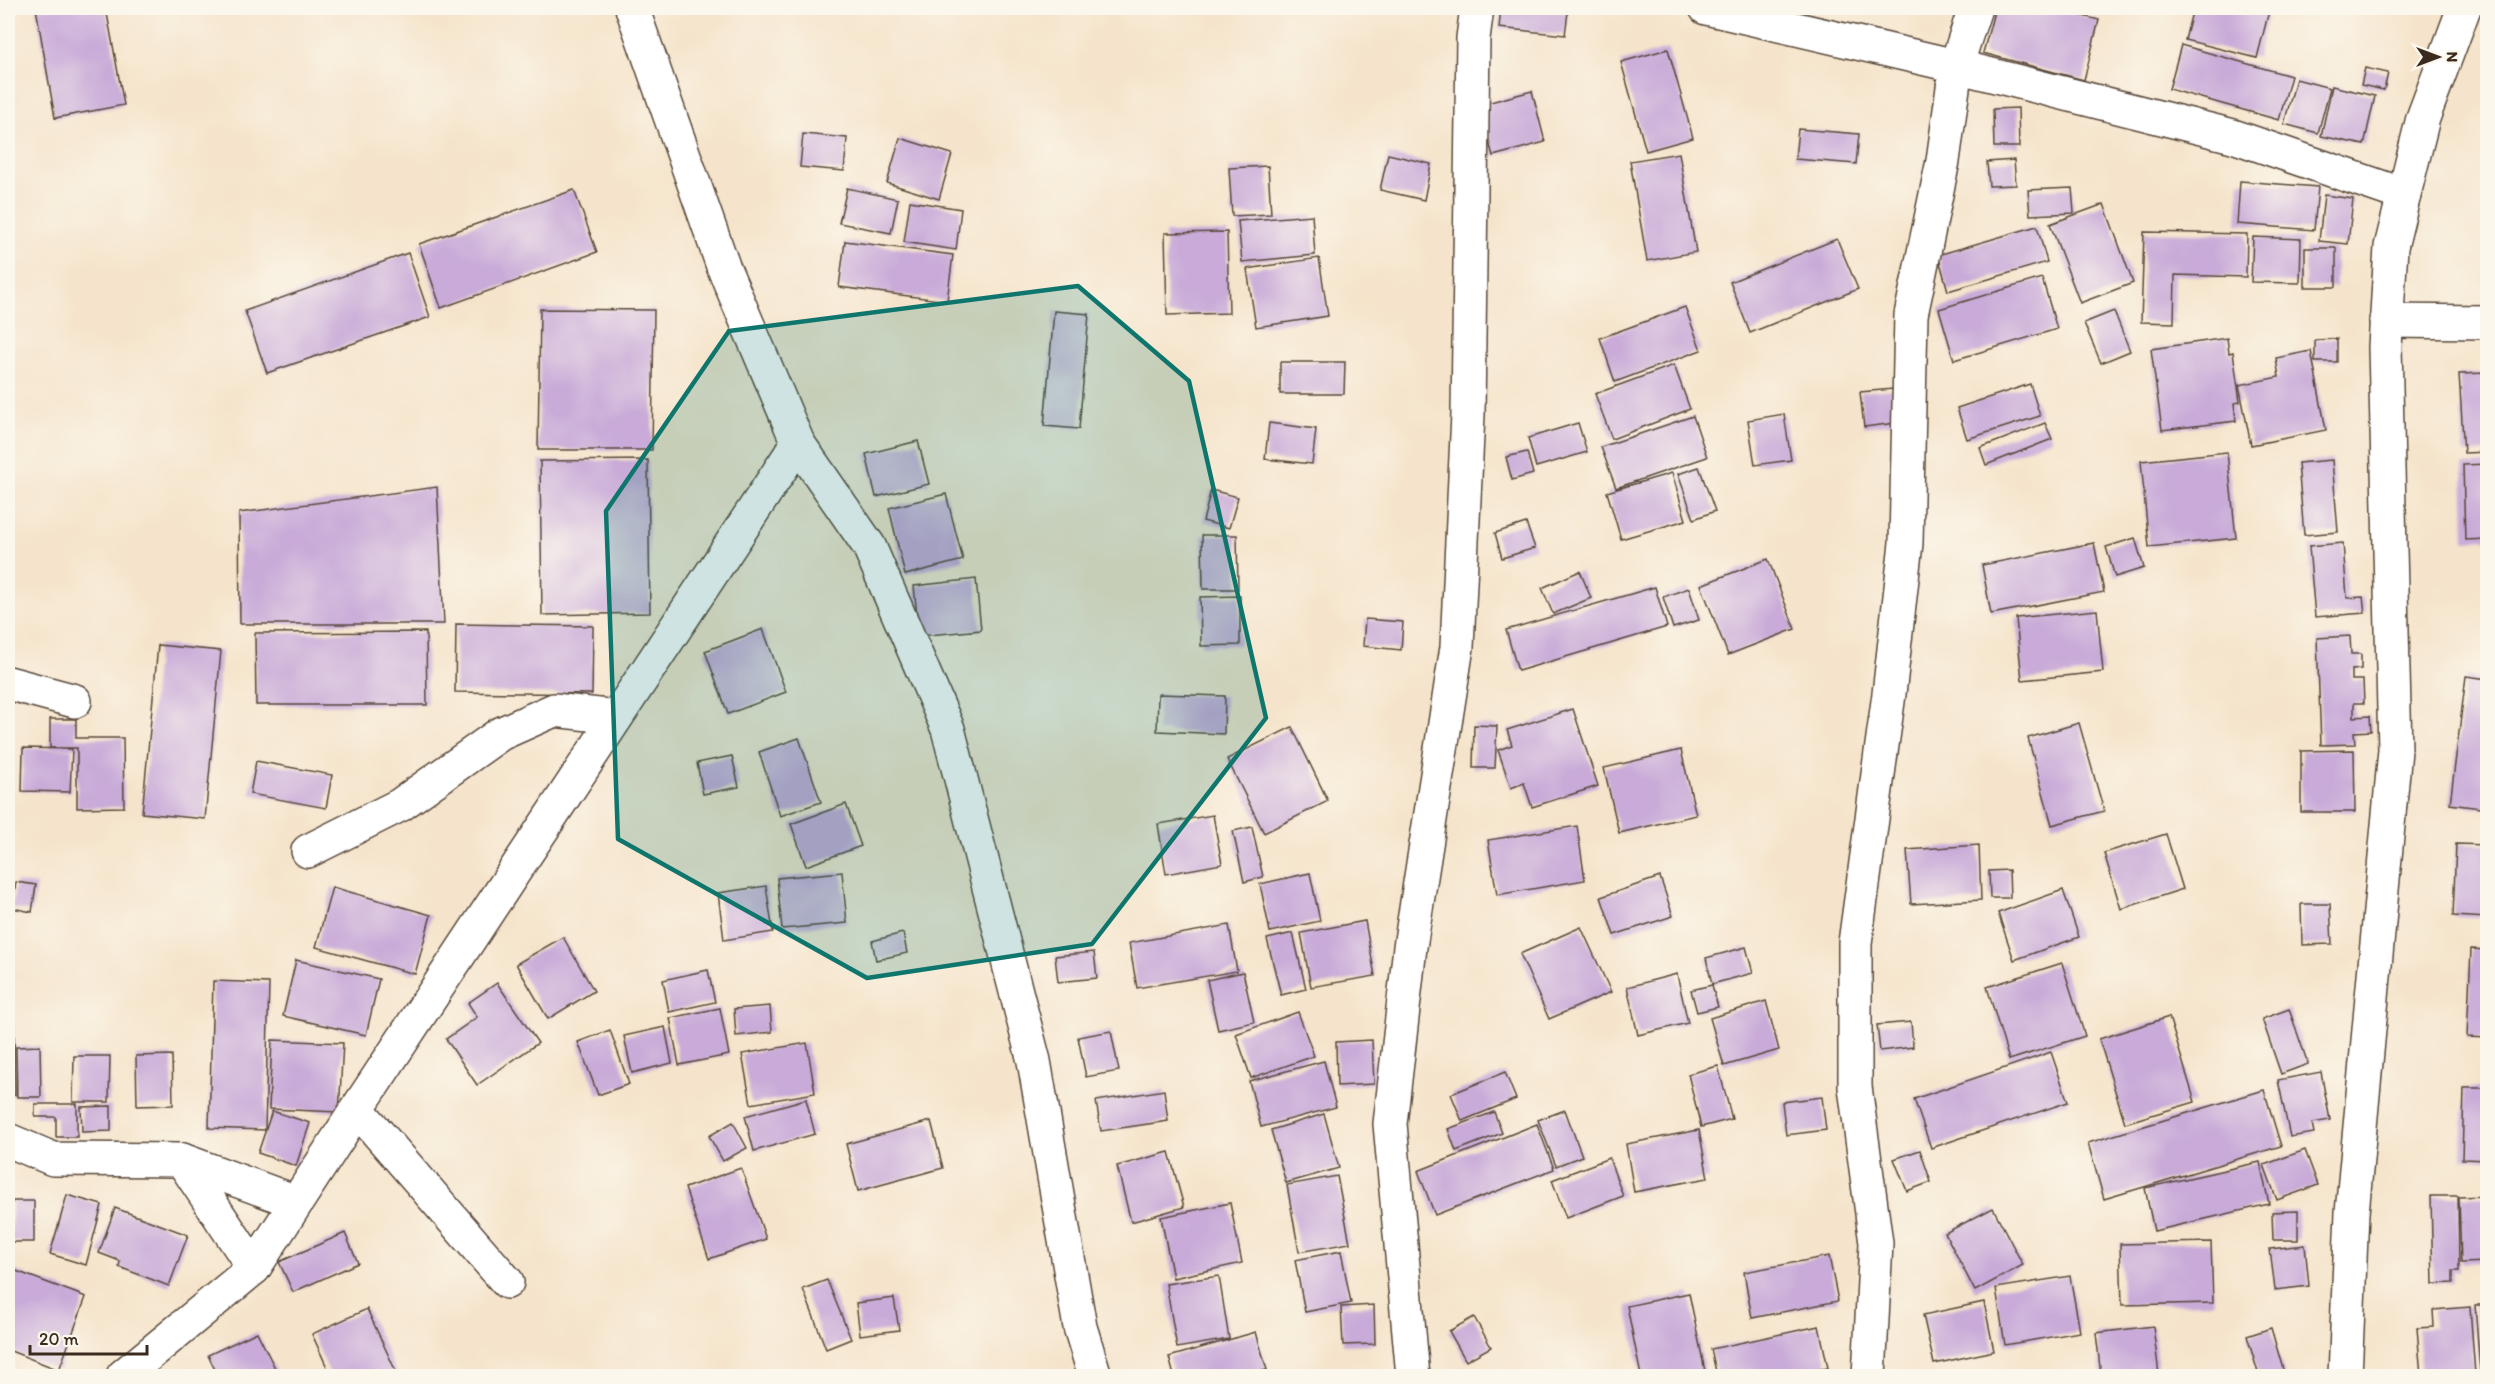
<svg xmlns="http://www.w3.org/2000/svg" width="2495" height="1384" viewBox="0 0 2495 1384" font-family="Itim,sans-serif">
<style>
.building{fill:#c9aad8}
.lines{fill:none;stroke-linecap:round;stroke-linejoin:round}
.street-casing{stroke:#574638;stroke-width:36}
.street{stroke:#fff;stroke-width:33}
.marked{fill:#0f766e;fill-opacity:0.2;stroke:#0f766e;stroke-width:4.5;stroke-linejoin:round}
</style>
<rect width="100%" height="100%" fill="#fbf7ec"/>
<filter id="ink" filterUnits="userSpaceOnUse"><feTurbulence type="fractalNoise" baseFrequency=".0167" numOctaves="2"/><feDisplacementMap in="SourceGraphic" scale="12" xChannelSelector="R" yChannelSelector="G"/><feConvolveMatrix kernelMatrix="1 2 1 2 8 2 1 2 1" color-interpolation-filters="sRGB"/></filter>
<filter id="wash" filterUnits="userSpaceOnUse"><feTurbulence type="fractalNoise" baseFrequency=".008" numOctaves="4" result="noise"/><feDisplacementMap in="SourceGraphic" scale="24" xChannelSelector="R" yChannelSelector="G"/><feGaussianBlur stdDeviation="1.35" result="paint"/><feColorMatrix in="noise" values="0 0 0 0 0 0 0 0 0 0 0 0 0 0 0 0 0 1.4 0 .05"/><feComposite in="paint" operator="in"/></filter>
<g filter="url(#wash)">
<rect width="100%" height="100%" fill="#f5e4cb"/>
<g id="blocks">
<g class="building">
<polygon points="36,8 106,8 124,105 55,118"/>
<polygon points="1501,8 1568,12 1565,35 1499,28"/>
<polygon points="1995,8 2051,8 2099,20 2084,80 1983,53"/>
<polygon points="2193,8 2256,8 2269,11 2257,58 2185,40"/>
<polygon points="2181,45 2291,76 2279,120 2169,89"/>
<polygon points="1668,49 1693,138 1646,151 1621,62"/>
<polygon points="2365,68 2388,73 2384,90 2361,85"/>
<polygon points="2296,79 2330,88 2318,133 2284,124"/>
<polygon points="2332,86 2375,96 2364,145 2321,136"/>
<polygon points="1532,91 1545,142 1493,156 1479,105"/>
<polygon points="2018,108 2019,147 1994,147 1993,109"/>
<polygon points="1798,129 1859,134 1856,164 1795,159"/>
<polygon points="803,134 847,138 844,171 800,167"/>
<polygon points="900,138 952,154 939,199 887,183"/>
<polygon points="1679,153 1696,252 1647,261 1630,161"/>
<polygon points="1388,154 1431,164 1424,200 1380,190"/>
<polygon points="2014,160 2016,185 1989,186 1987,162"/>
<polygon points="1268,166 1271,214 1232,216 1229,168"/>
<polygon points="2240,181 2318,187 2314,230 2237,224"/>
<polygon points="847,188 898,199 891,233 839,223"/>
<polygon points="2072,188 2074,213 2030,215 2028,190"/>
<polygon points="574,190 597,252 441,308 419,244"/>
<polygon points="2324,195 2353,199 2348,244 2319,241"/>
<polygon points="910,201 961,209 956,250 904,242"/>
<polygon points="2104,204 2133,283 2080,303 2050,224"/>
<polygon points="1312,215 1315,255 1242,262 1238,221"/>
<polygon points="2037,226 2047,262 1948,291 1938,255"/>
<polygon points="1227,232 1229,313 1167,315 1165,233"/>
<polygon points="2144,232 2247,234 2246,277 2175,275 2174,323 2141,322"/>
<polygon points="2253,237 2301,239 2300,283 2251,282"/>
<polygon points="1837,239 1858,289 1750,333 1730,282"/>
<polygon points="845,241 953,255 947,301 839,287"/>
<rect x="2305" y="248" width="31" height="39"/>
<polygon points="408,253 430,317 267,373 245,311"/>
<polygon points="1319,258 1328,316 1256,327 1247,269"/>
<polygon points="2042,278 2057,329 1954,360 1939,309"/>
<polygon points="1685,307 1701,350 1615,382 1600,338"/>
<polygon points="540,309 654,310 652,450 538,450"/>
<polygon points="1054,311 1089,314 1079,429 1044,426"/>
<polygon points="2114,311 2130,351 2101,363 2084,323"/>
<polygon points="2227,338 2229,353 2233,352 2240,402 2234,403 2236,421 2162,430 2151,349"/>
<polygon points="2337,339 2337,362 2315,362 2315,340"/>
<polygon points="2311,351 2326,430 2251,445 2239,385 2279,377 2276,358"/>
<polygon points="1280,362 1345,362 1344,394 1280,394"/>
<polygon points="1674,365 1690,409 1612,439 1595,394"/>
<polygon points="2488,373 2488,452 2464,453 2459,374"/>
<polygon points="2030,384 2040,416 1967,439 1957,408"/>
<polygon points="1893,389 1896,423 1864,427 1860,392"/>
<polygon points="1784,414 1791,460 1755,465 1748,420"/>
<polygon points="1693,416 1707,457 1616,488 1601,447"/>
<polygon points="1269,423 1316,429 1312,464 1265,459"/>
<polygon points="1578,423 1587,452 1536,467 1528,438"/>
<polygon points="2045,423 2052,439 1986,465 1980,448"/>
<polygon points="918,441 929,484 876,497 866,454"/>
<polygon points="1527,452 1533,474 1512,480 1506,457"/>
<polygon points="2227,452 2236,538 2149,547 2141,461"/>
<polygon points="648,460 650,613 542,615 540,461"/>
<polygon points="2332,460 2338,532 2304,535 2298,463"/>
<polygon points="2488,464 2488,539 2465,540 2463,465"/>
<polygon points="1699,467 1715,511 1694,519 1678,474"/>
<polygon points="1672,473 1686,520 1621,539 1607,492"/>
<polygon points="437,487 444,624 240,624 239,513"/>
<polygon points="1211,490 1238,497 1229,528 1203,521"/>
<polygon points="946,494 963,560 905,575 889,508"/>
<polygon points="1526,523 1535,548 1502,558 1495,533"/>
<polygon points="1202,535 1237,535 1238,589 1203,589"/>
<polygon points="2135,538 2144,568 2115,577 2106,547"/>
<polygon points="2094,543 2104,592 1991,614 1982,565"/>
<polygon points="2343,543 2347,598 2363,597 2365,613 2315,617 2309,546"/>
<polygon points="1768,559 1795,629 1728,655 1701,585"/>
<polygon points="1580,571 1591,598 1553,614 1542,588"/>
<polygon points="976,579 981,630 919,636 914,586"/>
<polygon points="1655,587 1667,627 1518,671 1506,630"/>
<polygon points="1689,588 1699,620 1673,628 1663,597"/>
<polygon points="1240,596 1240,645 1201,646 1200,597"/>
<polygon points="2097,610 2103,672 2022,680 2016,618"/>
<polygon points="1365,619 1403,622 1401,650 1363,646"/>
<polygon points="456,624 593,626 592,694 455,692"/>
<polygon points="763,629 786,692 728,714 705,651"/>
<polygon points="426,632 427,705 256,705 255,633"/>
<polygon points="2350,636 2351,654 2361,654 2361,669 2352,670 2352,680 2363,680 2364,703 2354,703 2354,717 2370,716 2371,731 2354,732 2355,744 2321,745 2317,638"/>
<polygon points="158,645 221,651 205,819 142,813"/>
<polygon points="2466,676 2488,679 2488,809 2450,804"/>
<polygon points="1158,694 1225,696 1224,734 1157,731"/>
<polygon points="1573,709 1598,786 1532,807 1524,783 1511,788 1498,750 1512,745 1507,730"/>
<polygon points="50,719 76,719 76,738 123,738 124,807 77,808 77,748 50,748"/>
<polygon points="2079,723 2104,811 2052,825 2028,738"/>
<polygon points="1474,725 1497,726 1495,768 1473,768"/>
<polygon points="1292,727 1328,801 1264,833 1227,759"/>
<polygon points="799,738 821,802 780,816 759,752"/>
<polygon points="23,748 72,749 70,792 22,791"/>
<polygon points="1681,750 1696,815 1619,833 1604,768"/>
<polygon points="2354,750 2355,812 2301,812 2301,751"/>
<polygon points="732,756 739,787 703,794 697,763"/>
<polygon points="256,761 332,775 326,808 250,794"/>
<polygon points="846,804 861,846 806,866 791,824"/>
<polygon points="1213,815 1222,864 1166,874 1158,824"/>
<polygon points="1577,826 1585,880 1497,895 1488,840"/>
<polygon points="1252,827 1263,877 1244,882 1233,831"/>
<polygon points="2166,834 2183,889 2121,909 2104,853"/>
<polygon points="2456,844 2488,845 2488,918 2453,916"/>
<polygon points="1979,845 1981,900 1911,904 1907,850"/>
<polygon points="2009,870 2010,898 1990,898 1989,871"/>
<polygon points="842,872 847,923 782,929 777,878"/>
<polygon points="1310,873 1320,921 1270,932 1260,884"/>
<polygon points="1660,877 1673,916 1614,935 1601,897"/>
<polygon points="16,882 36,885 32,912 12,908"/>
<polygon points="766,886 773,932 724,940 718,893"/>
<polygon points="332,887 431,915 415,974 316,947"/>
<polygon points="2063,890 2079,937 2014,960 1998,913"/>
<polygon points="2301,904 2330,904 2332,944 2302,945"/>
<polygon points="1365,921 1375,976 1311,987 1301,933"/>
<polygon points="1229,925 1237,971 1137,988 1129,943"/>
<polygon points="1581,927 1611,992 1549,1019 1520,954"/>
<polygon points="903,933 907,953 876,960 872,941"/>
<polygon points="1293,933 1306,989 1281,995 1267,939"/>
<polygon points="563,937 594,991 548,1019 516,964"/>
<polygon points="1746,947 1753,973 1712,984 1706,958"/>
<polygon points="2471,949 2488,950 2488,1038 2467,1037"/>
<polygon points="1094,952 1097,978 1058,982 1055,956"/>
<polygon points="296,960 379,979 366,1035 283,1016"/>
<polygon points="2062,963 2085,1036 2009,1060 1987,987"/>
<polygon points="708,970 715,1002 669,1012 663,980"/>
<polygon points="1243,972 1254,1022 1218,1030 1207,980"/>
<polygon points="1677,974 1688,1023 1638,1035 1627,987"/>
<polygon points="213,981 269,983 265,1130 209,1128"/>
<polygon points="497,983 538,1043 477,1085 446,1039 477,1017 468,1003"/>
<polygon points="1712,985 1718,1007 1697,1012 1691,990"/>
<polygon points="1766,1001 1779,1050 1724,1066 1710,1018"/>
<polygon points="770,1006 772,1032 736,1036 734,1009"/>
<polygon points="720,1008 729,1055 679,1065 670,1018"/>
<polygon points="2289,1009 2308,1064 2281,1074 2262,1019"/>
<polygon points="1298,1012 1314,1056 1251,1078 1236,1034"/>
<polygon points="2169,1017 2195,1102 2125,1123 2099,1039"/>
<polygon points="1911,1022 1913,1047 1880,1051 1877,1025"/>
<polygon points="8,1025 14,1025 15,1095 8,1095"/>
<polygon points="665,1027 672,1063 632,1073 624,1036"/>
<polygon points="610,1030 629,1084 598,1095 578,1042"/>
<polygon points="1111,1031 1119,1071 1086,1077 1078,1037"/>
<polygon points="272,1040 343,1043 339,1112 269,1109"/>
<polygon points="1372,1040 1374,1084 1337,1086 1336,1042"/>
<polygon points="807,1043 815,1093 751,1104 742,1054"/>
<polygon points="40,1046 41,1097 17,1097 16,1047"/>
<polygon points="2051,1052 2068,1102 1931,1148 1914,1099"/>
<polygon points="172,1055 173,1105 137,1106 136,1056"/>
<polygon points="74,1056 110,1056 109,1102 73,1102"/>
<polygon points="1324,1061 1336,1107 1261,1127 1249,1081"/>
<polygon points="1718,1066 1732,1119 1701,1127 1688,1074"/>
<polygon points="1505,1072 1516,1099 1462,1121 1451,1094"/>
<polygon points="2321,1072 2330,1120 2312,1123 2314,1133 2290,1137 2278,1080"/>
<polygon points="2464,1088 2488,1088 2488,1160 2462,1159"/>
<polygon points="1164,1090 1168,1121 1101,1131 1096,1101"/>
<polygon points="2264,1090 2281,1146 2104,1199 2088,1143"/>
<polygon points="1822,1097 1826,1130 1786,1135 1782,1102"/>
<polygon points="806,1099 815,1134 754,1151 745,1116"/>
<polygon points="35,1104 77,1104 77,1137 56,1137 56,1117 35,1117"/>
<polygon points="111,1106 111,1131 82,1132 81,1107"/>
<polygon points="1565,1110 1582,1156 1556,1166 1538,1120"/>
<polygon points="272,1111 310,1123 296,1166 258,1153"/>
<polygon points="1494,1112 1502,1133 1456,1151 1448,1129"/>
<polygon points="1324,1114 1339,1168 1286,1183 1271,1130"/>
<polygon points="931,1121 943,1168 858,1191 846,1144"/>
<polygon points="733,1122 747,1148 723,1161 709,1136"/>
<polygon points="1537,1124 1554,1169 1435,1215 1418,1171"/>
<polygon points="1699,1130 1708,1178 1634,1192 1626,1144"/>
<polygon points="1920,1150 1931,1182 1907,1191 1894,1159"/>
<polygon points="2305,1150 2318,1185 2277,1200 2264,1165"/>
<polygon points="1169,1152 1184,1207 1131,1222 1117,1166"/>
<polygon points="1609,1158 1623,1196 1566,1218 1552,1180"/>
<polygon points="2260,1162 2269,1204 2154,1231 2145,1188"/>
<polygon points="741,1168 766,1239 709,1259 685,1188"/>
<polygon points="1337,1176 1350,1243 1299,1252 1287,1185"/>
<polygon points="67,1195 102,1205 86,1265 50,1254"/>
<polygon points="2431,1196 2458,1196 2459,1271 2453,1271 2453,1283 2433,1284"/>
<polygon points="2488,1196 2488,1262 2461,1263 2459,1197"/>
<polygon points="12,1201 34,1201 34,1242 11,1242"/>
<polygon points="1230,1203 1242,1263 1173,1278 1161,1217"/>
<polygon points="115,1208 188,1235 169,1286 119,1267 120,1261 99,1253"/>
<polygon points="1993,1208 2023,1265 1975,1291 1945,1233"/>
<polygon points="2298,1211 2298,1240 2273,1240 2272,1212"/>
<polygon points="345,1233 358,1263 293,1292 279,1262"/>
<polygon points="2211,1242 2213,1303 2122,1305 2120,1244"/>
<polygon points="2305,1245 2309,1286 2275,1290 2270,1249"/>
<polygon points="1341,1251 1351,1303 1305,1312 1295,1260"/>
<polygon points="1829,1256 1838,1301 1752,1318 1744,1272"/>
<polygon points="11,1269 86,1297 59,1370 8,1350 8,1279"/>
<polygon points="1219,1276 1229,1339 1177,1348 1166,1284"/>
<polygon points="2070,1276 2080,1332 2005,1345 1996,1288"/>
<polygon points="827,1280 851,1339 826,1349 803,1289"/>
<polygon points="1689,1293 1706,1376 1641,1376 1627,1306"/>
<polygon points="894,1298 899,1330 860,1335 856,1303"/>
<polygon points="1984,1302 1994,1351 1934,1364 1923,1315"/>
<polygon points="1374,1305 1375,1344 1343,1345 1341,1307"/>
<polygon points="2475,1305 2488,1305 2488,1371 2480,1371"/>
<polygon points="2470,1307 2475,1374 2421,1376 2417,1328 2434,1327 2433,1310"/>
<polygon points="367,1309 398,1376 331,1376 312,1334"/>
<polygon points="1474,1317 1491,1347 1466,1361 1449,1331"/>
<polygon points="1819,1326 1828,1368 1785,1376 1717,1376 1711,1349"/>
<polygon points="2153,1326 2159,1375 2101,1376 2096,1333"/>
<polygon points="2271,1328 2285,1376 2259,1376 2247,1336"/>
<polygon points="257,1332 279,1376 218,1376 208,1355"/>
<polygon points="1256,1332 1267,1370 1242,1376 1174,1376 1169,1357"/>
</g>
</g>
</g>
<g filter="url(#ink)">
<use href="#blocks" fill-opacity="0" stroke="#574638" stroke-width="1.5"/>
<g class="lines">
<g class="street-casing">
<g id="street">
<polyline points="632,8 723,266 798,443 869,546 948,729 1034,1061 1080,1327 1095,1376"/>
<polyline points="1706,8 1956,66 2233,136 2404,195"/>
<polyline points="2386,321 2488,322"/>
<polyline points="8,683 75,701"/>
<polyline points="308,851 400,805 500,734 554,710 616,717"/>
<polyline points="357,1109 507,1282"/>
<polyline points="8,1140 53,1159 182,1160 296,1202"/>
<polyline points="182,1160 254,1268"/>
<polyline points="123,1376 254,1268 357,1109 798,443"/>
<polyline points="1413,1376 1390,1124 1410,947 1457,647 1468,414 1473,38 1477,8"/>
<polyline points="1869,1376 1876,1243 1855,1087 1855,943 1889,694 1906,543 1911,315 1943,161 1956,66 1975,8"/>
<polyline points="2345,1376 2352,1213 2395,750 2385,347 2391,247 2423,118 2464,8"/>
</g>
</g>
<use href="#street" class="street"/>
</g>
</g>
<path class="marked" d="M1078,286L1189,381L1266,718L1092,944L867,978L618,839L606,511L729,331Z"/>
<rect width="2495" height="1384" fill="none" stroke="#fbf7ec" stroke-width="30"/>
<g transform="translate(2438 57) rotate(90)" stroke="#fbf7ec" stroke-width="4.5" paint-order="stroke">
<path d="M0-4.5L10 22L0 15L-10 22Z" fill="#3b2a1e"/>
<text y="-9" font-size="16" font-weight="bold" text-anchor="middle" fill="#3b2a1e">N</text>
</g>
<path d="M30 1345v9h117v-9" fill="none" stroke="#3b2a1e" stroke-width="3"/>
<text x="39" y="1345" font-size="18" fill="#3b2a1e" stroke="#fbf7ec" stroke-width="4.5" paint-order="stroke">20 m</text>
</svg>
